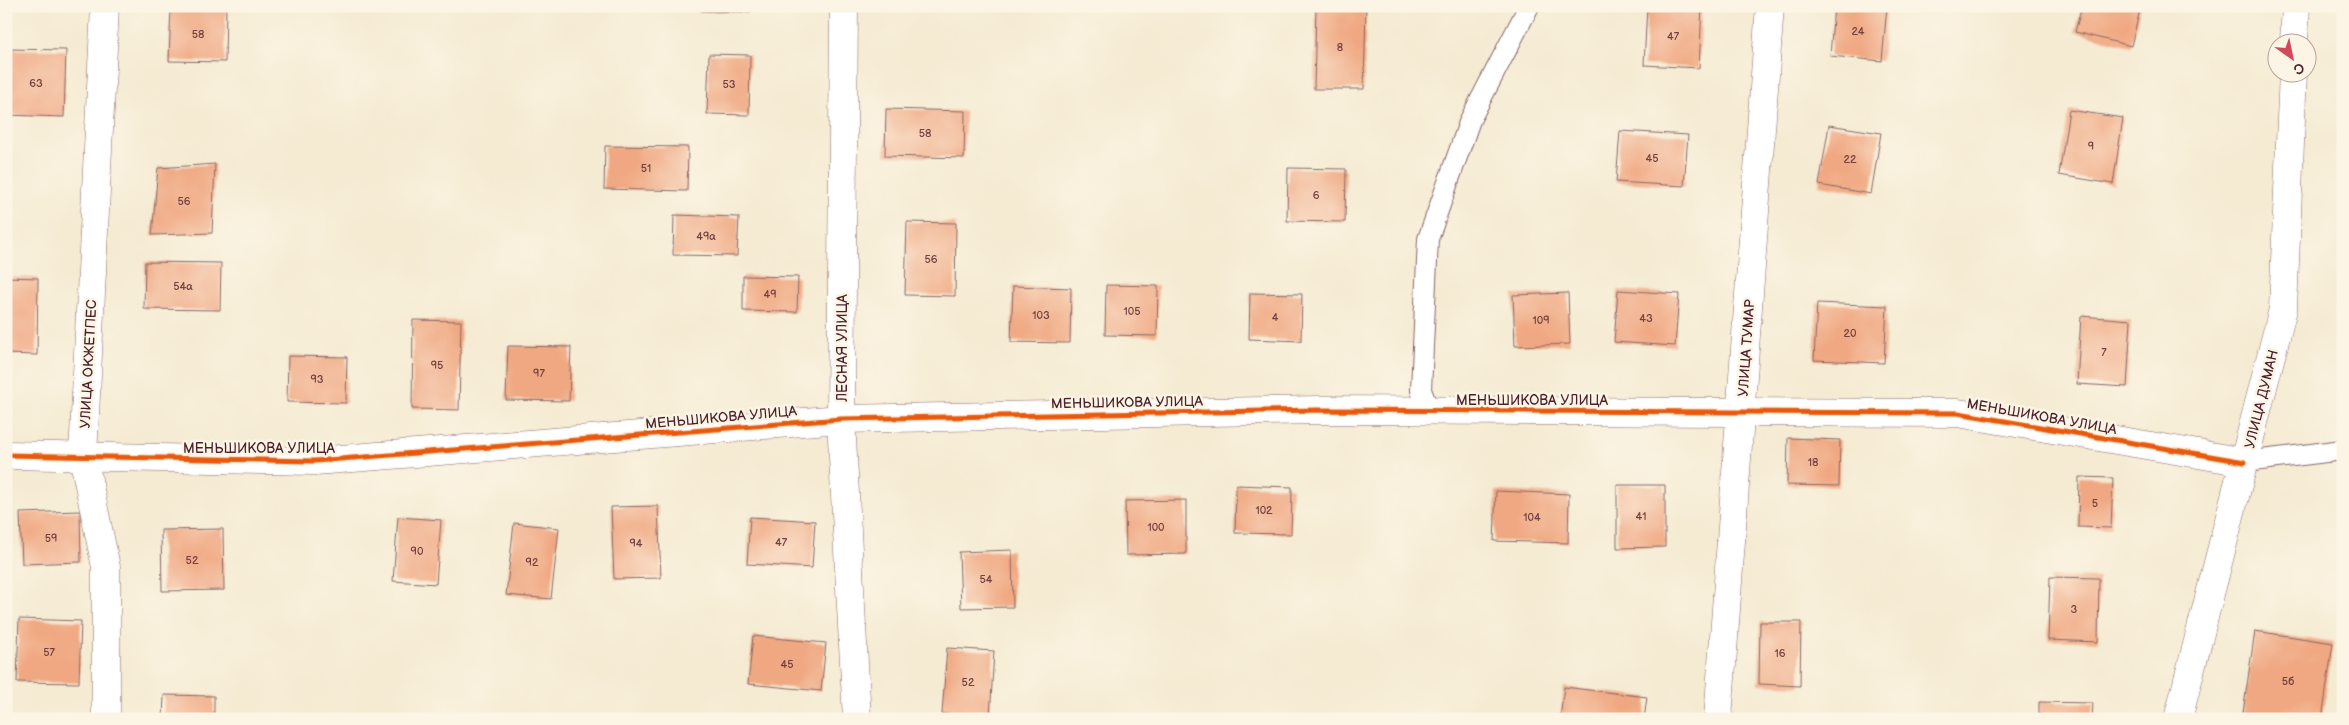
<svg xmlns="http://www.w3.org/2000/svg" width="2349" height="725" viewBox="0 0 2349 725" font-family="'Balsamiq Sans',sans-serif">
<style>
.building{fill:#f0a882}
.lines{fill:none;stroke-linecap:round;stroke-linejoin:round}
.lane-casing{stroke:#866666;stroke-width:22}
.street-casing{stroke:#866666;stroke-width:29}
.lane{stroke:#fff;stroke-width:20}
.street{stroke:#fff;stroke-width:28}
.cycleway-casing{stroke:#fcf5e5;stroke-width:8}
.cycleway{stroke:#e8590c;stroke-width:5}
.labels{text-anchor:middle;stroke-width:5;stroke-linejoin:round;paint-order:stroke}
.number-label{font-size:11px;fill:#744141}
.street-label{font-size:14px;fill:#4a1f2b;stroke:#fcf5e5}
</style>
<rect width="100%" height="100%" fill="#fcf5e5"/>
<filter id="ink" filterUnits="userSpaceOnUse"><feTurbulence type="fractalNoise" baseFrequency=".02" numOctaves="2"/><feDisplacementMap in="SourceGraphic" scale="10" xChannelSelector="R" yChannelSelector="G"/><feConvolveMatrix kernelMatrix="1 2 1 2 8 2 1 2 1" color-interpolation-filters="sRGB"/></filter>
<filter id="wash" filterUnits="userSpaceOnUse"><feTurbulence type="fractalNoise" baseFrequency=".0096" numOctaves="4" result="noise"/><feDisplacementMap in="SourceGraphic" scale="20" xChannelSelector="R" yChannelSelector="G"/><feGaussianBlur stdDeviation="1.12" result="paint"/><feColorMatrix in="noise" values="0 0 0 0 0 0 0 0 0 0 0 0 0 0 0 0 0 1.4 0 .05"/><feComposite in="paint" operator="in"/></filter>
<g filter="url(#wash)">
<rect width="100%" height="100%" fill="#f5ebd3"/>
<g id="blocks">
<g class="building">
<polygon points="171,6 226,6 225,62 169,61"/>
<polygon points="701,6 750,6 750,12 701,11"/>
<polygon points="1316,6 1366,6 1364,89 1314,89"/>
<polygon points="1647,6 1702,6 1699,68 1644,65"/>
<polygon points="1834,6 1887,6 1882,61 1830,56"/>
<polygon points="2082,6 2141,6 2131,46 2075,32"/>
<polygon points="6,49 66,50 64,117 6,115"/>
<polygon points="709,54 750,55 749,115 707,114"/>
<polygon points="886,109 965,111 964,158 885,156"/>
<polygon points="2069,110 2123,118 2113,184 2059,175"/>
<polygon points="1829,125 1881,133 1871,194 1819,185"/>
<polygon points="1620,131 1688,135 1684,186 1616,182"/>
<polygon points="605,146 688,147 687,191 604,189"/>
<polygon points="215,164 212,233 152,235 158,168"/>
<polygon points="1288,168 1346,169 1345,222 1287,221"/>
<polygon points="674,215 739,217 737,256 673,255"/>
<polygon points="907,222 956,223 955,296 905,295"/>
<polygon points="145,262 221,263 220,310 144,309"/>
<polygon points="743,276 798,277 797,312 743,311"/>
<polygon points="6,277 38,278 37,355 6,354"/>
<polygon points="1106,285 1158,286 1157,336 1105,335"/>
<polygon points="1013,286 1071,288 1070,343 1011,342"/>
<polygon points="1618,290 1679,294 1675,346 1614,342"/>
<polygon points="1250,293 1302,294 1301,341 1249,339"/>
<polygon points="1568,293 1570,344 1515,346 1513,295"/>
<polygon points="1817,303 1887,306 1884,363 1814,360"/>
<polygon points="2081,316 2131,320 2127,387 2077,384"/>
<polygon points="413,320 461,321 459,410 412,409"/>
<polygon points="508,346 571,347 569,401 506,400"/>
<polygon points="288,356 347,357 346,403 287,402"/>
<polygon points="1788,438 1840,440 1839,486 1787,485"/>
<polygon points="2079,477 2113,478 2111,528 2078,527"/>
<polygon points="1236,485 1292,487 1291,534 1235,533"/>
<polygon points="1617,485 1665,485 1665,547 1617,548"/>
<polygon points="1496,491 1569,494 1568,543 1494,541"/>
<polygon points="1186,500 1186,554 1126,555 1125,501"/>
<polygon points="658,506 661,578 614,579 611,507"/>
<polygon points="80,511 81,562 22,564 20,513"/>
<polygon points="398,517 441,520 436,584 393,581"/>
<polygon points="750,517 815,521 812,568 747,564"/>
<polygon points="514,523 559,528 551,599 506,595"/>
<polygon points="223,529 224,590 162,591 161,530"/>
<polygon points="1012,550 1013,607 961,608 959,552"/>
<polygon points="2050,577 2099,578 2098,642 2048,640"/>
<polygon points="19,619 81,621 79,683 17,682"/>
<polygon points="1760,622 1801,622 1800,686 1759,684"/>
<polygon points="2255,631 2333,643 2322,719 2242,719"/>
<polygon points="753,636 826,643 821,691 748,684"/>
<polygon points="947,648 994,651 990,717 942,714"/>
<polygon points="1564,687 1647,697 1644,719 1560,719"/>
<polygon points="164,695 214,696 214,719 163,719"/>
<polygon points="2039,702 2093,703 2092,719 2039,719"/>
</g>
</g>
</g>
<g filter="url(#ink)">
<use href="#blocks" fill-opacity="0" stroke="#866666" stroke-width="1"/>
<g class="lines">
<g class="lane-casing">
<g id="lane">
<polyline points="1429,411 1421,390 1428,239 1470,120 1529,6"/>
<polyline points="2245,462 2343,450"/>
</g>
</g>
<g class="street-casing">
<g id="street">
<polyline points="105,6 83,456 106,567 106,719"/>
<polyline points="844,6 841,419 857,719"/>
<polyline points="2294,42 2296,6"/>
<polyline points="6,455 315,461 841,419 1320,410 1958,413 2245,462"/>
<polyline points="1718,719 1770,6"/>
<polyline points="2178,719 2283,309 2293,72"/>
</g>
</g>
<use href="#lane" class="lane"/>
<use href="#street" class="street"/>
<g class="cycleway-casing">
<polyline id="cycleway" points="6,455 315,461 841,419 1320,410 1958,413 2245,462"/>
</g>
<use href="#cycleway" class="cycleway"/>
</g>
</g>
<g class="labels">
<g class="number-label">
<text x="1858" y="35">24</text>
<text x="198" y="38">58</text>
<text x="1673" y="40">47</text>
<text x="1340" y="51">8</text>
<text x="36" y="87">63</text>
<text x="729" y="88">53</text>
<text x="925" y="137">58</text>
<text x="2091" y="150">9</text>
<text x="1652" y="162">45</text>
<text x="1850" y="163">22</text>
<text x="646" y="172">51</text>
<text x="1316" y="199">6</text>
<text x="184" y="205">56</text>
<text x="706" y="240">49а</text>
<text x="931" y="263">56</text>
<text x="183" y="290">54а</text>
<text x="770" y="298">49</text>
<text x="1132" y="315">105</text>
<text x="1041" y="319">103</text>
<text x="1275" y="321">4</text>
<text x="1646" y="322">43</text>
<text x="1541" y="324">109</text>
<text x="1850" y="337">20</text>
<text x="2104" y="356">7</text>
<text x="437" y="369">95</text>
<text x="539" y="377">97</text>
<text x="317" y="383">93</text>
<text x="1813" y="466">18</text>
<text x="2095" y="507">5</text>
<text x="1264" y="514">102</text>
<text x="1641" y="520">41</text>
<text x="1532" y="521">104</text>
<text x="1156" y="531">100</text>
<text x="51" y="542">59</text>
<text x="781" y="546">47</text>
<text x="636" y="547">94</text>
<text x="417" y="555">90</text>
<text x="192" y="564">52</text>
<text x="532" y="566">92</text>
<text x="986" y="583">54</text>
<text x="2074" y="613">3</text>
<text x="49" y="656">57</text>
<text x="1780" y="657">16</text>
<text x="787" y="668">45</text>
<text x="2288" y="685">5б</text>
<text x="968" y="686">52</text>
</g>
<g class="street-label">
<text transform="translate(842 348) rotate(-90)" y="5">ЛЕСНАЯ УЛИЦА</text>
<text transform="translate(1746 348) rotate(-86)" y="5">УЛИЦА ТУМАР</text>
<text transform="translate(88 364) rotate(-87)" y="5">УЛИЦА ОКЖЕТПЕС</text>
<text transform="translate(2261 399) rotate(-76)" y="5">УЛИЦА ДУМАН</text>
<text x="1532" y="405">МЕНЬШИКОВА УЛИЦА</text>
<text transform="translate(1127 402) rotate(-1)" y="5">МЕНЬШИКОВА УЛИЦА</text>
<text transform="translate(2042 416) rotate(10)" y="5">МЕНЬШИКОВА УЛИЦА</text>
<text transform="translate(721 417) rotate(-5)" y="5">МЕНЬШИКОВА УЛИЦА</text>
<text x="259" y="453">МЕНЬШИКОВА УЛИЦА</text>
</g>
</g>
<rect width="2349" height="725" fill="none" stroke="#fcf5e5" stroke-width="25"/>
<g transform="translate(2292 58) rotate(147)"><circle r="24" fill="#fcf5e5" stroke="#b59f9b"/>
<path d="M0-4L9 19L0 12L-9 19Z" fill="#d1495b"/>
<text y="-8" font-size="14" font-weight="bold" text-anchor="middle" fill="#4a1f2b">С</text>
</g>
</svg>
